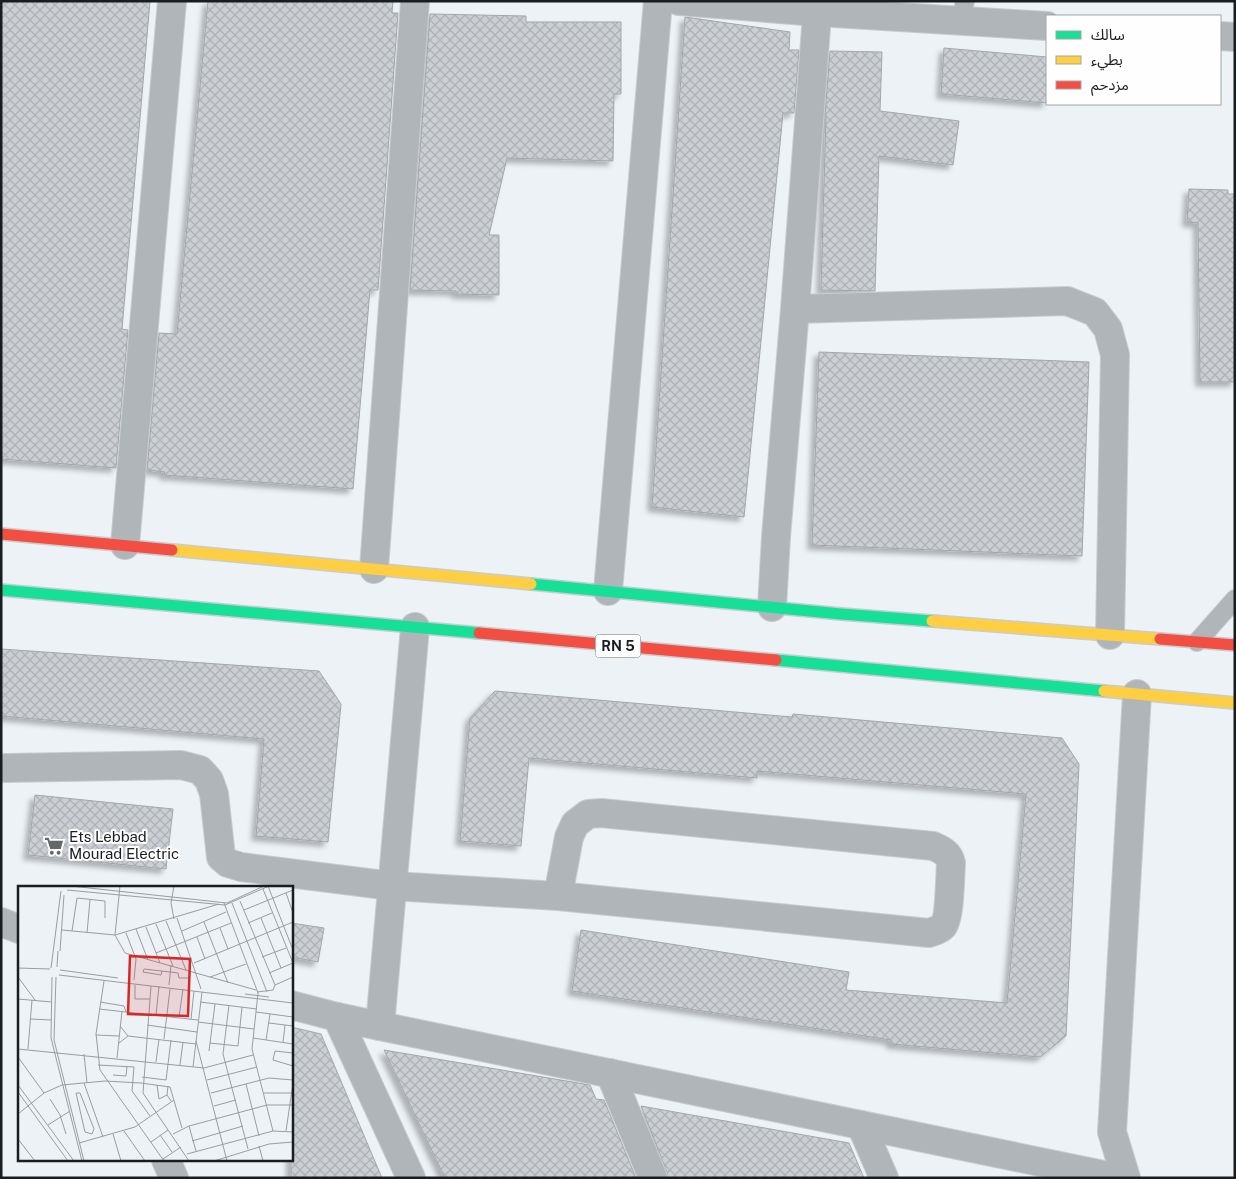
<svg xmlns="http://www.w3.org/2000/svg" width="1236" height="1179" viewBox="0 0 1236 1179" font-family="'Public Sans','Noto Sans Arabic',sans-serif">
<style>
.building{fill:url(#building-cross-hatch);stroke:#a3a7aa;filter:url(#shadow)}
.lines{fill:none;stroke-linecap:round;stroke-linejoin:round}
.lane-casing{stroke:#c8cccf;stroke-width:20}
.street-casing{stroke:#c8cccf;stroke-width:30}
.fast-casing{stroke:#c8cccf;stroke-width:14}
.slow-casing{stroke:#c8cccf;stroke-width:14}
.jam-casing{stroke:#c8cccf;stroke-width:14}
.lane{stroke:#b0b5b9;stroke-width:18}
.street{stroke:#b0b5b9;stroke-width:28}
.fast{stroke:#16e098;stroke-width:11}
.slow{stroke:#ffcf43;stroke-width:11}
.jam{stroke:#f24e42;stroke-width:11}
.labels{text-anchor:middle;stroke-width:4;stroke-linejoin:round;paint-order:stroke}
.shield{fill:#fefefe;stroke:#5e6063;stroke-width:1}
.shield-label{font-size:14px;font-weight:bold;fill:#1a1d20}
.poi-label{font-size:15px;fill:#1a1d20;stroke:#fefefe;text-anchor:start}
.inset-road{fill:none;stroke:#999da0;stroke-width:1}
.view{fill:#d62828;fill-opacity:0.15;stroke:#d62828;stroke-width:2.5}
.inset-edge{fill:none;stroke:#1a1d20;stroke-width:2.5}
</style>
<defs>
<pattern id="building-cross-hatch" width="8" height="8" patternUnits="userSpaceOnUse" patternTransform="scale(1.25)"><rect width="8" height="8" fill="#cbcfd3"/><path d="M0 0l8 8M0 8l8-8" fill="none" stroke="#aeb1b5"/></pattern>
<filter id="shadow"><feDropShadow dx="-4.5" dy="4.5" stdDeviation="2.5" flood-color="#0004"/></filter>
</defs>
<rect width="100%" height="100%" fill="#edf2f6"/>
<g class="building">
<polygon points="1,1 150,1 122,329 128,330 116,468 1,459"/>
<polygon points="208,1 393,1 392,13 398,13 378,290 370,290 353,489 164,475 165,472 147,470 159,333 177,334"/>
<polygon points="430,14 526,16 526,22 621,22 621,94 614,94 613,161 507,158 489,235 499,235 499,295 456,294 456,291 410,290"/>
<polygon points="685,17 790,32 789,50 799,50 794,113 783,113 744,517 652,507"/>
<polygon points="944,48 1047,57 1047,103 941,94"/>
<polygon points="830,51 882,52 880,111 959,121 953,165 879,156 875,291 821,290 826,115 825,115"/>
<polygon points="1189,189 1228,190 1228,194 1235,194 1235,382 1200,382 1198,223 1187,222"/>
<polygon points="819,352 1089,362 1082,556 812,545"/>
<polygon points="1,649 319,671 341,704 328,842 256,836 264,739 1,716"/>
<polygon points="495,691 792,717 793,714 1062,738 1079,764 1066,1036 1040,1057 891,1044 891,1040 572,991 581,930 849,972 846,990 1007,1003 1026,794 757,771 757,778 529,758 521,846 460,841 470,718"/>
<polygon points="35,795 173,809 166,869 28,855"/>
<polygon points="291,923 324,928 318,962 291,957"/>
<polygon points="291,1027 321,1034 382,1178 291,1178"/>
<polygon points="384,1050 590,1085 596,1099 604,1100 636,1178 445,1178"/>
<polygon points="641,1106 849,1143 864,1178 668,1178 667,1172"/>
</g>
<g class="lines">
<g class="lane-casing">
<g id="lane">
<polyline points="961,21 965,1"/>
<polyline points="1197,642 1235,599"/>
</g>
</g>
<g class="street-casing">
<g id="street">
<polyline points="679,1 817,12 1047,26"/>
<polyline points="1220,36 1235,37"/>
<polyline points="795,309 1067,301 1095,312 1108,329 1115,355 1110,635"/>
<polyline points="125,545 172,1"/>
<polyline points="374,569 415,1"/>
<polyline points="608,591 658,1"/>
<polyline points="772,607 776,537 795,309 818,1"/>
<path d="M6,768L181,765L200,770L209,780L214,794L221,857L228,863L241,867L392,886L558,896L929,933C934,931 940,930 943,926C950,918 950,875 951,863C949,853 942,850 933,846L601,813L588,814L575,824L569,837L558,896"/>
<polyline points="1,922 19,929"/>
<polyline points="291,1005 337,1017 380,1026 1118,1178"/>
<polyline points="337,1017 411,1178"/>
<polyline points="380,1026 415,627"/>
<polyline points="610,1073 653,1178"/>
<polyline points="861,1125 884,1178"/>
<polyline points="166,1160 174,1178"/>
<polyline points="1126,1178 1112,1132 1137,694"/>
</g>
</g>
<g class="fast-casing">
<g id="fast">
<polyline points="531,584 841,614 932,621"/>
<polyline points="1,590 479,633"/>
<polyline points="776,660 1104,691"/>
</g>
</g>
<g class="slow-casing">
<g id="slow">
<polyline points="172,550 531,584"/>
<polyline points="932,621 1160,639"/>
<polyline points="1104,691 1235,703"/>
</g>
</g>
<g class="jam-casing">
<g id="jam">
<polyline points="1,534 172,550"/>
<polyline points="479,633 776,660"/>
<polyline points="1160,639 1235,645"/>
</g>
</g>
<use href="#lane" class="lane"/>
<use href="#street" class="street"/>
<use href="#fast" class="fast"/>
<use href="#slow" class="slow"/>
<use href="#jam" class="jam"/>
</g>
<defs>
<g id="supermarket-bare" transform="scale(1.5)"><path d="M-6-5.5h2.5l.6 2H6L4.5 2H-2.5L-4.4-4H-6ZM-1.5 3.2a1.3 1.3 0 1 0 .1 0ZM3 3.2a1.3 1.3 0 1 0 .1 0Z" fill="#64686b" stroke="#fefefe" stroke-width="2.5" paint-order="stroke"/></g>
</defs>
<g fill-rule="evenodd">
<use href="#supermarket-bare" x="54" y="846"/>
</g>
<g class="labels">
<rect class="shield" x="595.5" y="634.5" width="45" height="23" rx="4"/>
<g class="shield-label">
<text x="618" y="651">RN 5</text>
</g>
<g class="poi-label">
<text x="69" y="842">Ets Lebbad<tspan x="69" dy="17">Mourad Electric</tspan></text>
</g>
</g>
<g transform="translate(18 886)">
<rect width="275" height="275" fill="#edf2f6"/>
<path class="inset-road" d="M53,0L209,17L246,0M102,0L97,49L107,67L238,104M156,0L153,17L156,33M250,0L275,64M245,3L275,77M49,4L207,19L251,0M268,7L275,27M222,15L257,99M206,17L240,107L234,163L255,245M214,17L249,106M226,24L275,4M159,32L183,103M243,32L263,82M148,35L168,84M186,36L210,97M230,37L254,27M138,38L155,80M128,41L142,77M202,42L210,63M118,43L130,74M44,44L97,49L201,18M54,45L59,12L87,15V32M164,45L208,26M69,47L72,14M108,47L118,73L116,94M179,51L187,73M42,65L46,9M138,67L213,37M244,71L268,62M176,77L275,36M39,81L40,65M0,82L32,83M33,82L43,5M42,84L100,92M144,85L143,89L125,86L126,83L152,86L160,87L161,92H171M251,87L275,77M41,89L275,117M0,91L17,114M34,91L33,152L64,275M38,91L36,154L66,275M192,91L228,78M86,95L78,148L82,184L146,275M117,99V113H132M151,99L153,79M133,100L125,207L171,275M239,106L255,104L257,99L275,91M227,108L251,111M0,113L34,116M82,116L106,120L108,126M182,116L239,123M211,119L205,168L230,263M81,123L180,134M238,126L275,131M138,129L141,100M161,131L165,103M12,133L33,134M173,133L176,105M180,136L236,143M251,137L275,140M129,139L179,146M78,149L101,150M110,150L178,158M235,152L275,158M146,153L152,103M248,154L252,128M178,155L209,275M265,156L267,139M101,157L110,150L102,140M192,157L220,160L224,121M0,163L186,182L235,169M10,163L14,114M191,165L197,118M275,167L257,165L255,174L275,180M66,168L69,197M0,171L26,207M99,172L104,125M138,176L141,153M80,179L116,181L114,205L132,230M162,179L165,156M175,181L184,106M95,189L108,190L109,180M124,191L148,194L153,154M189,194L239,181M66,197L85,251M228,198L241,250M0,199L56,275M139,199L141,213L149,209M150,200L149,209L153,215M0,206L50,275M58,207H62L76,243L74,248L67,246ZM193,207L251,192L275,194M246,207H273M32,213L42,229L48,248M196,220L218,214M0,228L26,207L44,199L87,195L123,197L152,201L164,242M30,239L52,225M171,240L178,265M106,245L127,275M268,245L275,197M95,248L103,275M155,248L171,240L249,219H275M142,249L154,266M0,253L17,275M174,255L225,240M133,256L150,244M61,257L117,241L156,214M241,260L245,275M169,268L255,245L275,246M145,273L163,261M196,275L251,258L275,256"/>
<path class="view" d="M112,70L172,73L170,130L110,128Z"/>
<rect width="275" height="275" class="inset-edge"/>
</g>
<rect width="1236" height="1179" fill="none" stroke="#1a1d20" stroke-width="5"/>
<rect x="1046" y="15" width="175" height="90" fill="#fefefe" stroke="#a3a4a5"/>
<rect x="1056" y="31" width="25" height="8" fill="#16e098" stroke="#a3a4a5"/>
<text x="1091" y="40" font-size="15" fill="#1a1d20">سالك</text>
<rect x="1056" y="56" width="25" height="8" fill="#ffcf43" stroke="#a3a4a5"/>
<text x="1091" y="65" font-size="15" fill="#1a1d20">بطيء</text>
<rect x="1056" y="81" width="25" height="8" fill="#f24e42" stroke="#a3a4a5"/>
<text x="1091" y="90" font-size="15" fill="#1a1d20">مزدحم</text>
</svg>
